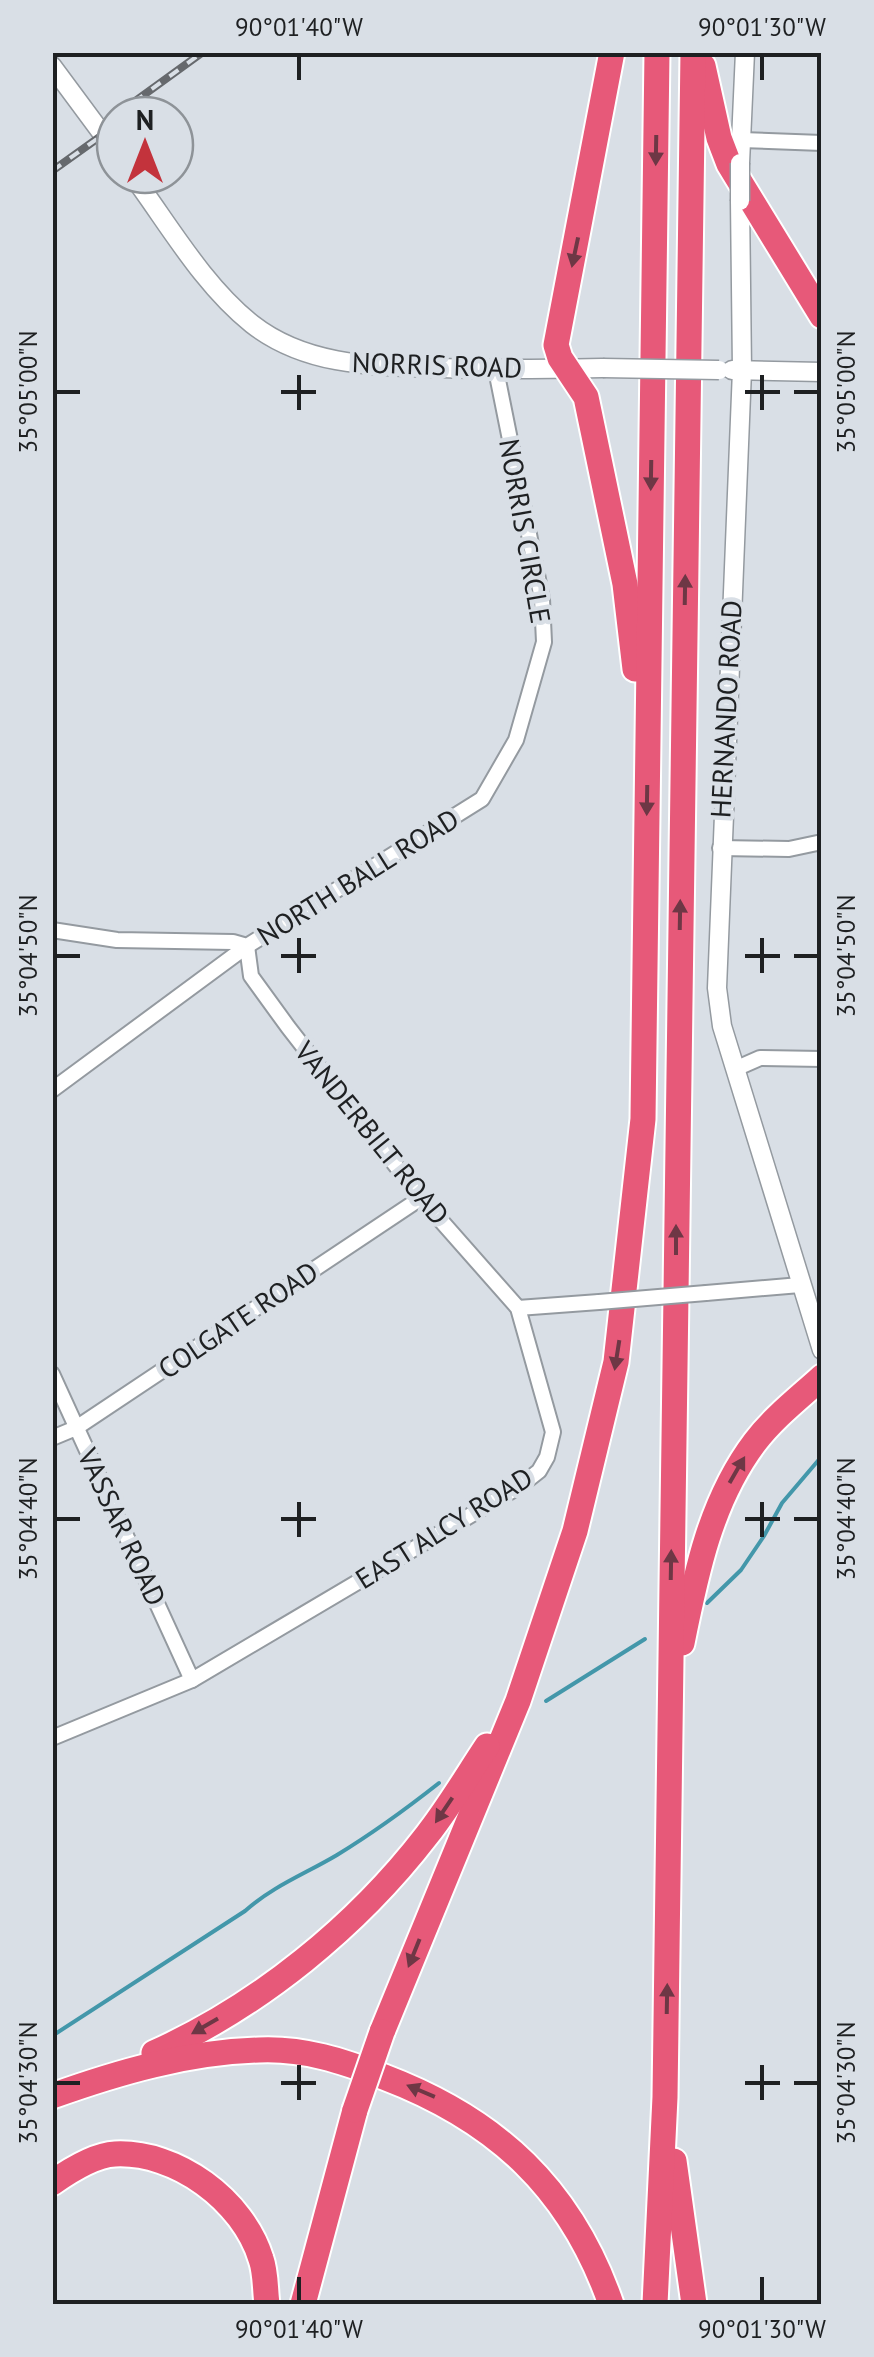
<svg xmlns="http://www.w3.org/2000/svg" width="874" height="2357" viewBox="0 0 874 2357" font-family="'PT Sans',sans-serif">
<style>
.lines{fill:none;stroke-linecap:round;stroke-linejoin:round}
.stream{stroke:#4397aa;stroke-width:4}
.minor-casing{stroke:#949aa0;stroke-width:18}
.tertiary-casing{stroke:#949aa0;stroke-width:21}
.secondary-casing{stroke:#949aa0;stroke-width:21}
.motorway-casing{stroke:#fff;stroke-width:29}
.minor{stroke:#fff;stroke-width:14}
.tertiary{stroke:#fff;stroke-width:18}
.secondary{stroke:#fff;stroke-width:18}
.motorway{stroke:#e75979;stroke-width:25}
.rail-casing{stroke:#66696d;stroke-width:8}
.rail{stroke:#d9dfe6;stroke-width:4;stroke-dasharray:11;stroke-linecap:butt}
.minor-bridge-casing{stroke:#949aa0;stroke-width:18;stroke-linecap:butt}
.tertiary-bridge-casing{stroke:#949aa0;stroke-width:21;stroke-linecap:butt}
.secondary-bridge-casing{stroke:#949aa0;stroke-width:21;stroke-linecap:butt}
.motorway-bridge-casing{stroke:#fff;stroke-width:29;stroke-linecap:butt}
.minor-bridge{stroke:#fff;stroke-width:14}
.tertiary-bridge{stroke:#fff;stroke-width:18}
.secondary-bridge{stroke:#fff;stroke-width:18}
.motorway-bridge{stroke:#e75979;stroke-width:25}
.oneway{fill:#6e3745}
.ticks{fill:none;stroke:#1e2022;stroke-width:4}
.labels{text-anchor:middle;stroke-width:9;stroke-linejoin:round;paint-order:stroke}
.street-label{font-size:28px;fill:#1e2022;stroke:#d9dfe6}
.neatline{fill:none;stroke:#1e2022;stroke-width:4}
.ticks-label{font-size:25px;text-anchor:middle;fill:#1e2022}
</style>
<rect width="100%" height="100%" fill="#d9dfe6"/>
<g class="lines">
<g class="stream">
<polyline points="707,1603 741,1570 764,1536 782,1503 822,1456"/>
<polyline points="546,1701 645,1639"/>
<path d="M52,2036L245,1911C273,1886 305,1874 337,1855C373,1833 406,1809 439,1783"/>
</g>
<g class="minor-casing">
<g id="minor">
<polyline points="741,140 822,143"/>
<polyline points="720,848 789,849 822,842"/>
<polyline points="52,930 117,940 233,942 247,946 482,799 516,740 544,642 542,599 496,370"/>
<polyline points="735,1069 760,1058 822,1059"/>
<polyline points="52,1090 247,946"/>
<polyline points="706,1293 800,1285"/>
<polyline points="518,1308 599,1302"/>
<polyline points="52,1374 192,1680"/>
<polyline points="52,1438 76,1428 421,1198"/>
<polyline points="52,1738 192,1680 520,1486 539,1471 547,1457 553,1432 518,1308 421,1198 288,1027 251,976 247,946"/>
</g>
</g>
<g class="tertiary-casing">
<g id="tertiary">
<polyline points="740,163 745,52"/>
<polyline points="740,201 742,370"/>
</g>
</g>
<g class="secondary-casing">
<g id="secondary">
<polyline points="52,66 115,151"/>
<path d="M132,175C169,225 203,285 252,324C307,367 376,366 442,368C496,370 549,369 603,368"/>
<polyline points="732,370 822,372"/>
<polyline points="742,370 717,988 722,1026 822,1350"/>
</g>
</g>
<g class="motorway-casing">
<g id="motorway">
<polyline points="612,52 556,345 560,358 586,397 625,584 635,669"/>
<polyline points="703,66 719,138 729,164 822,316"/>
<path d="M682,1643C696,1573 711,1500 755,1442C774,1417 799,1398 822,1377"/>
<polyline points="382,2032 518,1701 575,1531 616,1362 643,1119 657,52"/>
<path d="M154,2053C259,2006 357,1926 427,1835C449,1807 467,1776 487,1746"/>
<path d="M52,2096C119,2072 188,2052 259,2050C304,2048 343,2061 384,2077C497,2120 571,2189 611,2304"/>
<polyline points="674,2161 694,2304"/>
<path d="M52,2183C69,2171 94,2155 115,2154C176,2151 243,2200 261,2259C266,2273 265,2290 267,2304"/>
<polyline points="303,2304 355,2110"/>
<polyline points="655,2304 665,2097 693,52"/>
</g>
</g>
<use href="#minor" class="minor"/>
<use href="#tertiary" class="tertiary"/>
<use href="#secondary" class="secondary"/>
<use href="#motorway" class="motorway"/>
<g class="rail-casing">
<g id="rail">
<polyline points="116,115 203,52"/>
<polyline points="52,171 115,126"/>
</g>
</g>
<use href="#rail" class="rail"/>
<g class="minor-bridge-casing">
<polyline id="minor-bridge" points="599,1302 706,1293"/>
</g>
<g class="tertiary-bridge-casing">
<polyline id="tertiary-bridge" points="740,201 740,163"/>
</g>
<g class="secondary-bridge-casing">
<polyline id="secondary-bridge" points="603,368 719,370"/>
</g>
<g class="motorway-bridge-casing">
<polyline id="motorway-bridge" points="355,2110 382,2032"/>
</g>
<use href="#minor-bridge" class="minor-bridge"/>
<use href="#tertiary-bridge" class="tertiary-bridge"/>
<use href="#secondary-bridge" class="secondary-bridge"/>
<use href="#motorway-bridge" class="motorway-bridge"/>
</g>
<defs><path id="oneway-solid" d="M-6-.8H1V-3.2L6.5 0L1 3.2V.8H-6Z" transform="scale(2.5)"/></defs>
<g class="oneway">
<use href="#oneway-solid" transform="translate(656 150) rotate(91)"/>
<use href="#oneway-solid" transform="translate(575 252) rotate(102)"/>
<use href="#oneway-solid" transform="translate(651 475) rotate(91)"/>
<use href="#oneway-solid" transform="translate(685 590) rotate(-89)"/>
<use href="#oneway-solid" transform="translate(647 800) rotate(91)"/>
<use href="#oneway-solid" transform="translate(680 915) rotate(-89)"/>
<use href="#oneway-solid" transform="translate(676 1240) rotate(-90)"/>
<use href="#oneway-solid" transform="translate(617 1355) rotate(99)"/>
<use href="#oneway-solid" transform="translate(737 1470) rotate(-60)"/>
<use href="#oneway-solid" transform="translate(671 1565) rotate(-89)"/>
<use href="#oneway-solid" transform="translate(444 1810) rotate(124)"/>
<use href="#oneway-solid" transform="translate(414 1953) rotate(112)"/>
<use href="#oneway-solid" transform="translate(667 1999) rotate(-89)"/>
<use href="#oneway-solid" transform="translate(205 2026) rotate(150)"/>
<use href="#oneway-solid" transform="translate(421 2091) rotate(-157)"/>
</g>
<path class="ticks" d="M299,55V80M762,55V80M299,375V410M762,375V410M55,392H80M281,392H316M745,392H780M794,392H819M299,938V973M762,938V973M55,956H80M281,956H316M745,956H780M794,956H819M299,1502V1537M762,1502V1537M55,1519H80M281,1519H316M745,1519H780M794,1519H819M299,2065V2100M762,2065V2100M55,2083H80M281,2083H316M745,2083H780M794,2083H819M299,2277V2302M762,2277V2302"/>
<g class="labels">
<g class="street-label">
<text transform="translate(437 365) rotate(2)" y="10">NORRIS ROAD</text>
<text transform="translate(525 531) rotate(80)" y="10">NORRIS CIRCLE</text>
<text transform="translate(726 709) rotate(-87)" y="10">HERNANDO ROAD</text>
<text transform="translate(358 877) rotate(-32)" y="10">NORTH BALL ROAD</text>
<text transform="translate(372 1133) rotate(51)" y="10">VANDERBILT ROAD</text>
<text transform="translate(238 1320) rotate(-34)" y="10">COLGATE ROAD</text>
<text transform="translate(122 1527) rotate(65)" y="10">VASSAR ROAD</text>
<text transform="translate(444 1528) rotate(-32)" y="10">EAST ALCY ROAD</text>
</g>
</g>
<rect width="874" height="2357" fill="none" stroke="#d9dfe6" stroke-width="110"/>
<g transform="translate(145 145)"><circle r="48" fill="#d9dfe6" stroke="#8e9398" stroke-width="2.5"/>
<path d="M0-8L18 38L0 25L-18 38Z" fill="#c3333c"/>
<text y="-15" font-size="28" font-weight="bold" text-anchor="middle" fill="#1e2022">N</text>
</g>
<rect x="55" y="55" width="764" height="2247" class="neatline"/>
<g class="ticks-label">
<text x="299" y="36">90°01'40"W</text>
<text x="762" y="36">90°01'30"W</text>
<text transform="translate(28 392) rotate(-90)" y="9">35°05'00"N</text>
<text transform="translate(846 392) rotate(-90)" y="9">35°05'00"N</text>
<text transform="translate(28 956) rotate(-90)" y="9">35°04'50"N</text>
<text transform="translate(846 956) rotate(-90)" y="9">35°04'50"N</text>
<text transform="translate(28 1519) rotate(-90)" y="9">35°04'40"N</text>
<text transform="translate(846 1519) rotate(-90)" y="9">35°04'40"N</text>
<text transform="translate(28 2083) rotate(-90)" y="9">35°04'30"N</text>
<text transform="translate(846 2083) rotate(-90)" y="9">35°04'30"N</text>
<text x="299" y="2338">90°01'40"W</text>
<text x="762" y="2338">90°01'30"W</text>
</g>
</svg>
